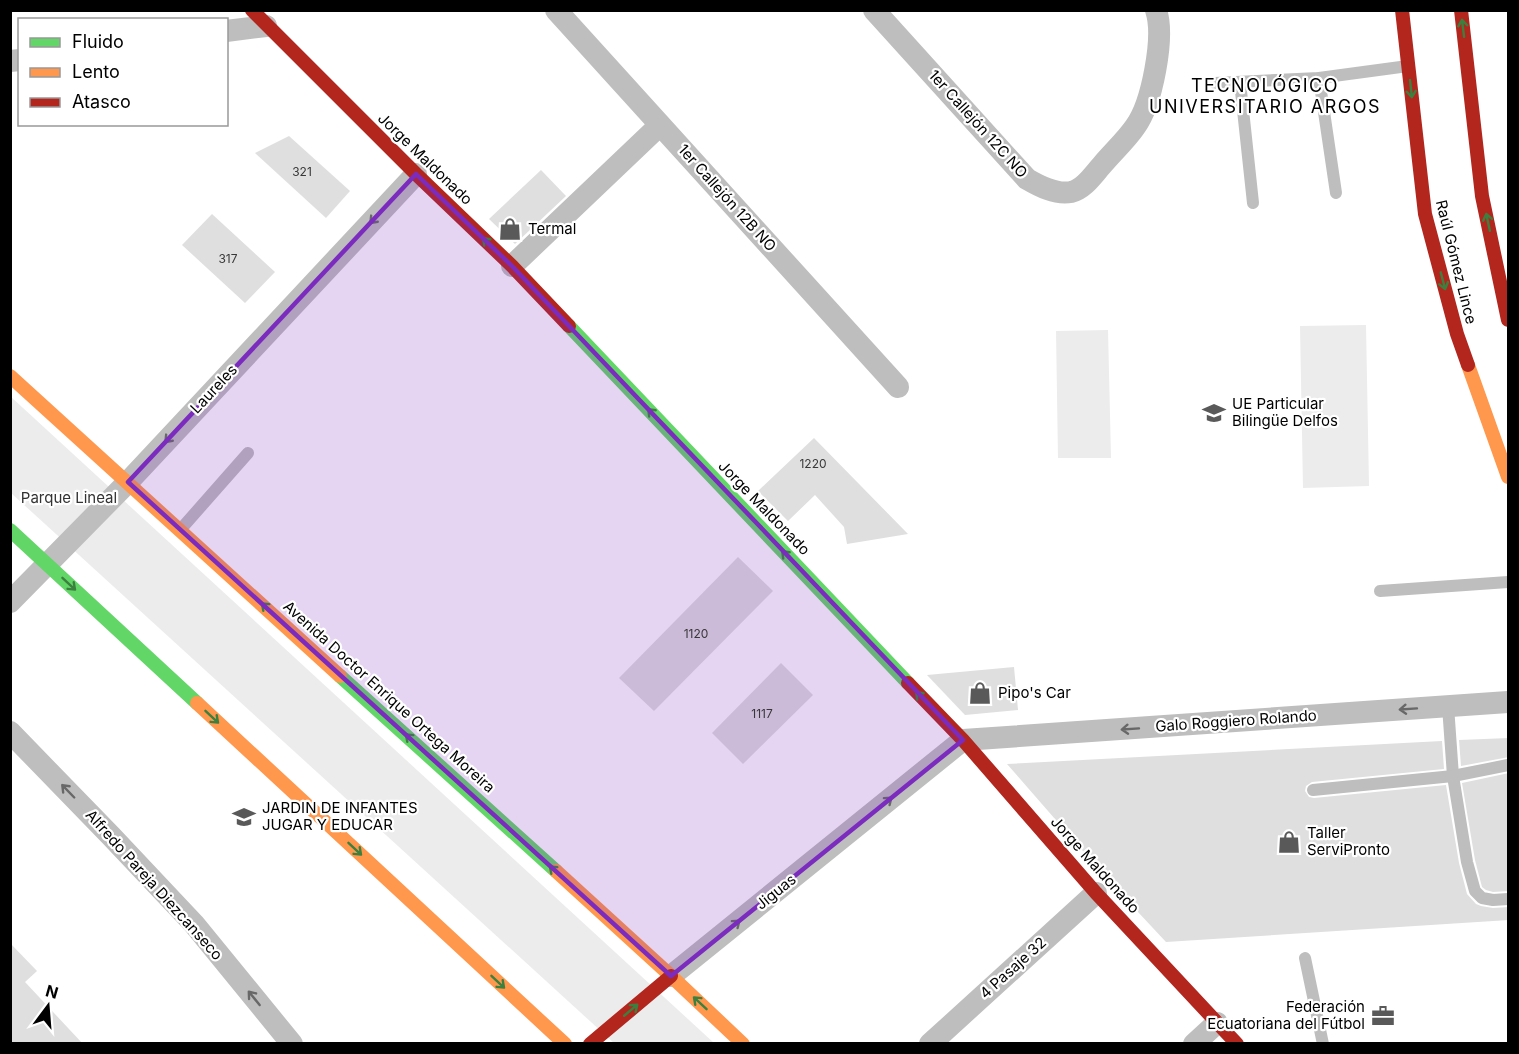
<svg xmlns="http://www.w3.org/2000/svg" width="1519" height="1054" viewBox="0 0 1519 1054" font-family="Inter,sans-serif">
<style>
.green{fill:#ececec}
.building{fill:#dfdfdf}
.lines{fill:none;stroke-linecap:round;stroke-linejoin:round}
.lane{stroke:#bebebe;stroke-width:12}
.street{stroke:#bebebe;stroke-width:22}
.fast{stroke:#63d668;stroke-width:14}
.slow{stroke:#ff974d;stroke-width:14}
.jam{stroke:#b3261e;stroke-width:14}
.oneway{stroke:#3b803e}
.oneway2{stroke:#686868}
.marked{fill:#7b2cbf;fill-opacity:0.2;stroke:#7b2cbf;stroke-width:4.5;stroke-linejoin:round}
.labels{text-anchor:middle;stroke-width:4.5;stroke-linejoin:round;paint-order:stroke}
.number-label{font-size:12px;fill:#383838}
.street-label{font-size:15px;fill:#000;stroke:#fff}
.poi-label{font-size:15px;fill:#000;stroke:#fff;text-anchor:start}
.park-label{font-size:15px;fill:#333;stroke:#fff}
.quarter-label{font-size:18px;letter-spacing:1.5px;fill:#000;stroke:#fff}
</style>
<rect width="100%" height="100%" fill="#fff"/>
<g class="green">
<polygon points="1366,325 1369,486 1303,488 1300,326"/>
<polygon points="1108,330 1111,458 1058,458 1056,331"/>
<polygon points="10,396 714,1043 614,1043 11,493"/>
</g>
<g class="building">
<polygon points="289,136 350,191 326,218 255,153"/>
<polygon points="541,170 566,196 515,244 489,219"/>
<polygon points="212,214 275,272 245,303 182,245"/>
<polygon points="814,438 908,534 847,544 844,527 815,495 788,521 758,491"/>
<polygon points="738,557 773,591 654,711 619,678"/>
<polygon points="781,663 813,695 743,764 712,733"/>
<polygon points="1014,667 1018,710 965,715 927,675"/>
<polygon points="1509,738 1509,757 1461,766 1459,740"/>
<polygon points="1442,741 1444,769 1312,782 1306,786 1305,791 1309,797 1314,798 1446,785 1459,863 1467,894 1476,904 1481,906 1493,908 1509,907 1509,920 1166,942 1109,881 1007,764"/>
<polygon points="1509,773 1509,891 1493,892 1486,890 1482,887 1475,860 1462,783"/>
<polygon points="10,943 37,971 25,982 83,1044 10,1044"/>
</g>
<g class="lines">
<g class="lane">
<polyline points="1319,78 1336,193"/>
<polyline points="1240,82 1253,203"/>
<polyline points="1215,83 1319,78 1408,66"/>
<polyline points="181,529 248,453"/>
<polyline points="1380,591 1508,582"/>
<polyline points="1448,706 1453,776 1467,862 1475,891 1482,898 1493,900 1508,899"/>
<polyline points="1313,790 1453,776 1508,765"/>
<polyline points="1305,958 1323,1044"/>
</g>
<g class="street">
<polyline points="556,10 898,387"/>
<path d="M874,10L1027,179C1039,186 1056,195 1071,192C1084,189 1093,175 1102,165C1113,152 1126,140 1135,127C1152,104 1165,37 1156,10"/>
<polyline points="226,31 266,26"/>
<polyline points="10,61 20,60"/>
<polyline points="512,266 660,125"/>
<polyline points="10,602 128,482 416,174"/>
<polyline points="10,732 111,836 194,924 292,1044"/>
<polyline points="671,976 963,740 1508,702"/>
<polyline points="930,1044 1096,893"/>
<polyline points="1194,1044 1217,1023"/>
</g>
<g class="fast">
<polyline points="569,326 908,683"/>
<polyline points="10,530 197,703"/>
<polyline points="340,676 556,871"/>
</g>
<g class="slow">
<polyline points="1468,365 1508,477"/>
<polyline points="10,376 340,676"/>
<polyline points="197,703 565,1044"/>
<polyline points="556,871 671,976 743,1044"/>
</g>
<g class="jam">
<polyline points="252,10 416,174 512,266 569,326"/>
<polyline points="1402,10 1425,214 1457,334 1468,365"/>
<polyline points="1461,10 1482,196 1508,320"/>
<polyline points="908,683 963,740 1096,893 1237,1044"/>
<polyline points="590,1044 671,976"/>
</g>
</g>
<defs><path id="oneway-shaft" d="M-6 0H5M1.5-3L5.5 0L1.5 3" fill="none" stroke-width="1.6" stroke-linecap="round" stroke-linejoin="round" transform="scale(1.5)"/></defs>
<g class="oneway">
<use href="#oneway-shaft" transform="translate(1463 28) rotate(-97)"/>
<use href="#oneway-shaft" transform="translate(1411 89) rotate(84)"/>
<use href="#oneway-shaft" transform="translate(1488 222) rotate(-102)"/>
<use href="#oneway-shaft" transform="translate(489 244) rotate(-136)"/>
<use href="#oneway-shaft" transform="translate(1443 281) rotate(75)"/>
<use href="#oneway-shaft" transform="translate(654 415) rotate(-134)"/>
<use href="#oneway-shaft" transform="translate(788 557) rotate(-134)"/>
<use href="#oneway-shaft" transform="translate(69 584) rotate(43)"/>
<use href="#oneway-shaft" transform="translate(268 609) rotate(-138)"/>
<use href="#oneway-shaft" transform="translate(922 698) rotate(-134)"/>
<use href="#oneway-shaft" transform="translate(212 717) rotate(43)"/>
<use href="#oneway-shaft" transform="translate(412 740) rotate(-138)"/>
<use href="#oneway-shaft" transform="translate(355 849) rotate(43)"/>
<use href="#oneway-shaft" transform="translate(556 872) rotate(-138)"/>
<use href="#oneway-shaft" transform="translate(498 982) rotate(43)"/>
<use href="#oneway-shaft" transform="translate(700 1003) rotate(-137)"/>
<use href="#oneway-shaft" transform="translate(631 1010) rotate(-40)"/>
</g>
<g class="oneway2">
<use href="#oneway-shaft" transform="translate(376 217) rotate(133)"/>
<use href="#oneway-shaft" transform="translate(171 436) rotate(133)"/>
<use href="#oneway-shaft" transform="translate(1408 709) rotate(176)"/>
<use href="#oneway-shaft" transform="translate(1130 729) rotate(176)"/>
<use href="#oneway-shaft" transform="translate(68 791) rotate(-134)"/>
<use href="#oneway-shaft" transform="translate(885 803) rotate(-39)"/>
<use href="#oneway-shaft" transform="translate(733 926) rotate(-39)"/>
<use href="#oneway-shaft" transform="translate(254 998) rotate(-129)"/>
</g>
<path class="marked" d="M416,174L512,266L963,740L671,976L128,482Z"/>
<defs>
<g id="shop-bare" transform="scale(1.8)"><path d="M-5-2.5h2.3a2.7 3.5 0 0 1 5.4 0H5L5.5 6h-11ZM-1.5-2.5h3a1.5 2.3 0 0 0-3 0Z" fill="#595959" stroke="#fff" stroke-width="2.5" paint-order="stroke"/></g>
<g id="school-bare" transform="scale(1.8)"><path d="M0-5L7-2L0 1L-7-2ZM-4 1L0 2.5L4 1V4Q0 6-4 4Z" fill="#595959" stroke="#fff" stroke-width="2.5" paint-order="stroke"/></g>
<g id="office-bare" transform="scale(1.8)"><path d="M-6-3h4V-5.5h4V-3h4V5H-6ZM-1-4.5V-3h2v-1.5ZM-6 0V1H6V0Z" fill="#595959" stroke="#fff" stroke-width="2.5" paint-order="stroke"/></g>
</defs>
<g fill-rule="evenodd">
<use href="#shop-bare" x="510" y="229"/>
<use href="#school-bare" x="1214" y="413"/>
<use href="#shop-bare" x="980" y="693"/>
<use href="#school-bare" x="244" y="817"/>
<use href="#shop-bare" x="1289" y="842"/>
<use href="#office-bare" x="1383" y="1016"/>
</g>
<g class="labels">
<g class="number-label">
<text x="302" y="176">321</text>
<text x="228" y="263">317</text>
<text x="813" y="468">1220</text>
<text x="696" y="638">1120</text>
<text x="762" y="718">1117</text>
</g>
<g class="street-label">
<text transform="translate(978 124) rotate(48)" y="5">1er Callejón 12C NO</text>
<text transform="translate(425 159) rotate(44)" y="5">Jorge Maldonado</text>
<text transform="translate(727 198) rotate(48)" y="5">1er Callejón 12B NO</text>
<text transform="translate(1456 262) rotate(76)" y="5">Raúl Gómez Lince</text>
<text transform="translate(214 389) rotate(-47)" y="5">Laureles</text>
<text transform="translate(764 508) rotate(46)" y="5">Jorge Maldonado</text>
<text transform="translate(389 697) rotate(42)" y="5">Avenida Doctor Enrique Ortega Moreira</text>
<text transform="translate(1236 721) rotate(-4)" y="5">Galo Roggiero Rolando</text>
<text transform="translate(1095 865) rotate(48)" y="5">Jorge Maldonado</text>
<text transform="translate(154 885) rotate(48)" y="5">Alfredo Pareja Diezcanseco</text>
<text transform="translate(776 892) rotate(-39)" y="5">Jiguas</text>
<text transform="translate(1013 968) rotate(-42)" y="5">4 Pasaje 32</text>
</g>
<g class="poi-label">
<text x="528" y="234">Termal</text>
<text x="1232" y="409">UE Particular<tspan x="1232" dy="17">Bilingüe Delfos</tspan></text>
<text x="998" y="698">Pipo's Car</text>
<text x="262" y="813">JARDIN DE INFANTES<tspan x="262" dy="17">JUGAR Y EDUCAR</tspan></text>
<text x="1307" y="838">Taller<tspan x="1307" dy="17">ServiPronto</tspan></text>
<text x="1365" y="1012" text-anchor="end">Federación<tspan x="1365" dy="17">Ecuatoriana del Fútbol</tspan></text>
</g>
<g class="park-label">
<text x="69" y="503">Parque Lineal</text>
</g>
<g class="quarter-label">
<text x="1265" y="92">TECNOLÓGICO<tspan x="1265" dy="21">UNIVERSITARIO ARGOS</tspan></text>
</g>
</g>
<rect width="1519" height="1054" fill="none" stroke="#000000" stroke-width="24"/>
<rect x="18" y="18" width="210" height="108" fill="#ffffff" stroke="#999999" stroke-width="1.5"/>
<rect x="30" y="38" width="30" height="9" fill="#63d668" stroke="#999999" stroke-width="1.5"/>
<text x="72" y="48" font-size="18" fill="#000000">Fluido</text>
<rect x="30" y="68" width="30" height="9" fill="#ff974d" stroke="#999999" stroke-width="1.5"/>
<text x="72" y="78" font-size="18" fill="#000000">Lento</text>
<rect x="30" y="98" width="30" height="9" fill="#b3261e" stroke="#999999" stroke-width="1.5"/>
<text x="72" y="108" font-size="18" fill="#000000">Atasco</text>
<g transform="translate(48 1006) rotate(16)" stroke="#ffffff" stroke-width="4.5" paint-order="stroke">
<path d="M0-4.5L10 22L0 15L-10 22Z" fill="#000000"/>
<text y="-9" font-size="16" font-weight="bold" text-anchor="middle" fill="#000000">N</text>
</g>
</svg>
